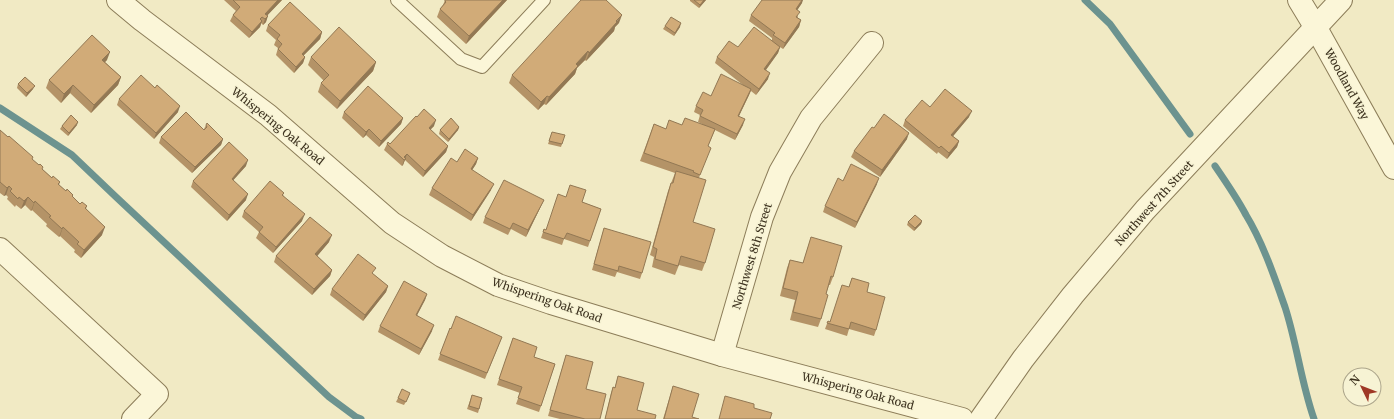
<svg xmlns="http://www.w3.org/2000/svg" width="1394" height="419" viewBox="0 0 1394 419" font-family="Merriweather,serif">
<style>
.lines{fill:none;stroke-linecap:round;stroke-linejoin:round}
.stream{stroke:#6c938f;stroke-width:7}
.lane-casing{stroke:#8c7d59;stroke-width:14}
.street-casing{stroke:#8c7d59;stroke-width:24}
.lane{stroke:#fbf6d8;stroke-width:12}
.street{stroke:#fbf6d8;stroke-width:22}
.wall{fill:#b49367}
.shaded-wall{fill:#927854}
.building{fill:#d1ab78;stroke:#927854}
.labels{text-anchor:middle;stroke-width:3;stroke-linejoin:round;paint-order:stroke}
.street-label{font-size:11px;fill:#3c311e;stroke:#f7f3d4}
</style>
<rect width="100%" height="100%" fill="#f1eac4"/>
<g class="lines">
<g class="stream">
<polyline points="1085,0 1110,24 1190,134"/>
<polyline points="0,108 72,155 115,196 329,397 356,417 361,419"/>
<path d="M1215,166C1226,182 1237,198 1246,215C1263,243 1274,276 1285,307C1297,344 1301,382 1314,419"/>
</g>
<g class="lane-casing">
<polyline id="lane" points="397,0 461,59 482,67 544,0"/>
</g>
<g class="street-casing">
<g id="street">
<polyline points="118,0 142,20 268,115 392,223 442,256 498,285 551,303 722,355 962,419"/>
<polyline points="1299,0 1316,28 1394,168"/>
<polyline points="0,249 157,394 133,419"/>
<polyline points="722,355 762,217 780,172 811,118 872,43"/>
<polyline points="981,419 1023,359 1073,295 1145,210 1341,0"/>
</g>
</g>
<use href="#lane" class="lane"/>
<use href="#street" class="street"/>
</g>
<g class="wall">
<polygon points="224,0 282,0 267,15 266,22 263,25 261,23 260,27 249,38 230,21 233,15 236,11"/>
<polygon points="445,0 507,0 466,44 437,17 440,9 443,5"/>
<polygon points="690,0 706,0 699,8 690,1"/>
<polygon points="802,3 797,10 798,18 801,20 799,27 783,49 780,47 778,53 766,70 768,79 756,95 751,91 739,116 743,125 735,140 715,130 708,146 699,178 693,222 705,263 702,271 679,265 675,275 652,267 654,257 650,255 668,191 675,173 640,161 654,124 666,129 682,125 702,124 698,122 700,115 694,112 696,106 711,96 743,85 715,63 717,57 738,47 772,40 772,38 749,21 751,15"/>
<polygon points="619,23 615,27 614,31 586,61 585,60 577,68 575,74 546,105 544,104 538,110 509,83 512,75"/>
<polygon points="268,25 322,32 320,39 303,56 305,57 303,63 294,73 276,55 278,48 274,45 276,40 266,31"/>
<polygon points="665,26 680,27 674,36 663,29"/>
<polygon points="311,57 376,62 373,71 337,109 318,92 321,83 324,81 308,65"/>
<polygon points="107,60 105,62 121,77 118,85 91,113 70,93 61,103 46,88 49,80"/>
<polygon points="18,84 33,89 26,97 17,88"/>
<polygon points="155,88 178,112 154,139 117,105 119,99"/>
<polygon points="930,107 969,117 953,136 959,141 957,147 947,159 938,152 937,154 903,126 905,120"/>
<polygon points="344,112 403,118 401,124 379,147 366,135 363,138 342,118"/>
<polygon points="417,117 434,126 430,130 448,146 446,152 423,177 405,160 403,165 402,166 384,150 387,144 390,144"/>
<polygon points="77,125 68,136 60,129 62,126"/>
<polygon points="206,125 223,139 221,145 192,173 159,143 161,137 204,129"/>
<polygon points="0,127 0,130 52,178 60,182 59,185 80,204 87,206 86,209 102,235 81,258 74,252 75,250 60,236 59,237 46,226 47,224 32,210 31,211 25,205 21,209 16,205 15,207 7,199 8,197 6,195 4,196 0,193"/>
<polygon points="459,127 458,130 448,142 439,134 440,130"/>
<polygon points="874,128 907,139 880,177 851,157 854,151"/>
<polygon points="551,135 562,144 561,147 548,144"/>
<polygon points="478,158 476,164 472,170 491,190 471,221 429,195 432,188 457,162"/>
<polygon points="246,166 233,180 246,200 227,221 191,187 193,181"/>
<polygon points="877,184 855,228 823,212 825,206"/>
<polygon points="284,193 283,195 302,221 273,253 256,238 259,232 242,217 244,211"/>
<polygon points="544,200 541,206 526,237 511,229 508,235 483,223 485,217"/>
<polygon points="582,202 601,209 588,247 564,239 562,245 541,238 544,229 546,230"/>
<polygon points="922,221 921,224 914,231 907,225 908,222"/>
<polygon points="604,228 642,273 640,279 617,272 615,277 592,270"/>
<polygon points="811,237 833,277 830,285 829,285 826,294 821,319 818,327 790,320 795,300 780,296 787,268 790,260 803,263"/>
<polygon points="329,242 317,256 332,270 330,276 312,295 274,262 276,256"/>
<polygon points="373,274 388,286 386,292 363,321 330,295 332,289"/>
<polygon points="852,278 867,292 876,330 874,336 849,329 847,336 825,329 828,321 830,322 849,287"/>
<polygon points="427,294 425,300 417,315 432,331 419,355 378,332 380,326"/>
<polygon points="450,328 502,337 485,379 438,360"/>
<polygon points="513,338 534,357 555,364 539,412 516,404 520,393 497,385"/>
<polygon points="566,355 586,389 600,419 560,419 548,416"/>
<polygon points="618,376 637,410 655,419 605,419 611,393 613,387 615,387"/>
<polygon points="673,386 692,417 699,419 663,419"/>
<polygon points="472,395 482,398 478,413 467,409"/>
<polygon points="409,396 404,405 396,402 398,398"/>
</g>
<g class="shaded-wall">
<polygon points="278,0 282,0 264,19 265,14"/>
<polygon points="503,0 507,0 466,44 469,36"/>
<polygon points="704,0 706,0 699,8 700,5"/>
<polygon points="802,0 803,0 802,3 794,15 796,9"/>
<polygon points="622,15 619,23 615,27 614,31 586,61 589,53"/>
<polygon points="268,16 266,22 263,25 265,19"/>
<polygon points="801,20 799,27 783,49 785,43"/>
<polygon points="262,21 260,27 249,38 252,32"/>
<polygon points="681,23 680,27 674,36 675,33"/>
<polygon points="322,32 320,39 299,60 302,54"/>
<polygon points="780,47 778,53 762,75 764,69"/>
<polygon points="588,51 585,60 577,68 575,74 546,105 549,97 576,64"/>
<polygon points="110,52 107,60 99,68 102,60"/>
<polygon points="305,57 303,63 294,73 296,67"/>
<polygon points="376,62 373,71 337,109 340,101"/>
<polygon points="770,73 768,79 756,95 759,89"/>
<polygon points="121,77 118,85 91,113 94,105"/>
<polygon points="73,85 70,93 61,103 64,94"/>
<polygon points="35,86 33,89 26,97 27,93"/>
<polygon points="751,89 749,95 736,122 738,116"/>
<polygon points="547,96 544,104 538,110 541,102"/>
<polygon points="180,106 178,112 154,139 156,133"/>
<polygon points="972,111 969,117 949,141 951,135"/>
<polygon points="403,118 401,124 379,147 381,141"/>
<polygon points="745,119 743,125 735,140 737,134"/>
<polygon points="436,120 434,126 426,134 429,128"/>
<polygon points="78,122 77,125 68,136 69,133"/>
<polygon points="459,127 458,130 448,142 449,139"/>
<polygon points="369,129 366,135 363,138 366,132"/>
<polygon points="909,133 907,139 880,177 882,170"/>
<polygon points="223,139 221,145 192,173 195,167"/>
<polygon points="959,141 957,147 947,159 949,153"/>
<polygon points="448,146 446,152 423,177 425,171"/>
<polygon points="407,154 403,165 402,166 404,160 404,157"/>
<polygon points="478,158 476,164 469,175 471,169"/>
<polygon points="248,160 246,166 229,185 232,179"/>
<polygon points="879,178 877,184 855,228 857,222"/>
<polygon points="494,184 491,190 471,221 473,215"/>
<polygon points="9,186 6,195 4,196 7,188"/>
<polygon points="248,194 246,200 227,221 229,215"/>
<polygon points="28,197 25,205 21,209 24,201"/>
<polygon points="544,200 541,206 526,237 528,230"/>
<polygon points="35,201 32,210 31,211 34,203"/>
<polygon points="305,214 302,221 273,253 276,247"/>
<polygon points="922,221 921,224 914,231 915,228"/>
<polygon points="63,227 60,236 59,237 62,229"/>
<polygon points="105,227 102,235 81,258 84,250"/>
<polygon points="332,235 329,242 313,261 315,254"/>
<polygon points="332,270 330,276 312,295 314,289"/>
<polygon points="388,286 386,292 363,321 365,315"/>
<polygon points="427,294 425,300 414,321 416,315"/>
<polygon points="434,325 432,331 419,355 421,349"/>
</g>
<g class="building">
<polygon points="233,0 278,0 265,14 268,16 265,19 262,17 260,19 262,21 252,32 233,15 240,7"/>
<polygon points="445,0 503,0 469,36 440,9 446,2 445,1"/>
<polygon points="581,0 606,0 622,15 616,21 617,22 589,53 588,51 576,64 578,66 549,97 547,96 541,102 512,75"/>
<polygon points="694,0 704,0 700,5"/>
<polygon points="762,0 802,0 796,9 800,12 796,17 801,20 785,43 773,35 775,33 751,15"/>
<polygon points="290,2 322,32 302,54 305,57 296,67 278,49 282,44 277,39 280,35 268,25"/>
<polygon points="671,17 681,23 675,33 665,26"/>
<polygon points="339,27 376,62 340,101 321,83 329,75 311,57"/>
<polygon points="754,27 780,47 764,69 770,73 759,89 717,57 729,41 738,47"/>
<polygon points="92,35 110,52 102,60 121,77 94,105 73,85 64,94 49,80"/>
<polygon points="721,74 751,89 738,116 745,119 737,134 700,116 703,110 696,106 703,92 711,96"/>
<polygon points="141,75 155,88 157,85 180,106 156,133 119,99"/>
<polygon points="25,77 35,86 27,93 18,84"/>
<polygon points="368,86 403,118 381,141 369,129 366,132 344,112"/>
<polygon points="945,89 972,111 951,135 959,141 949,153 941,146 939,148 905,120 922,100 930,107"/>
<polygon points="424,109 436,120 429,128 448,146 425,171 407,154 404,157 406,159 404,160 387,144 388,142 390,144 416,116 417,117"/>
<polygon points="186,112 204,130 207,127 206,125 207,123 223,139 195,167 161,137"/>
<polygon points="884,114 909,133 882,170 854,151 872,127 874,128"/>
<polygon points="71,115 78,122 69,133 62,126"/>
<polygon points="451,118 459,127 449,139 440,130"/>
<polygon points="685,118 715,129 708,146 711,148 700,175 693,172 694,171 644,153 654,124 666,129 669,120 682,125"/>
<polygon points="0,130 8,137 9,136 33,157 32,159 39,165 40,164 43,167 42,169 52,178 53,176 60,182 58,184 66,191 67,189 73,195 72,196 80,204 82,202 87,206 85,208 105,227 84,250 77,244 79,242 63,227 62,229 49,217 51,216 35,201 34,203 28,197 24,201 19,197 18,199 10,191 12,189 9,186 7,188 0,182"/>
<polygon points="552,132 565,135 562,144 549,141"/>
<polygon points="229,142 248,160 232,179 248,194 229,215 193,181"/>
<polygon points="465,149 478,158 471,169 494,184 473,215 432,188 451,158 457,162"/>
<polygon points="851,164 879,178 857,222 825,206 838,178 843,181"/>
<polygon points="676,171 706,180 693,222 715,229 705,263 681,256 678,266 655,259 657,249 653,247 671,183 673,183"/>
<polygon points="504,180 544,200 528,230 513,223 510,229 485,217"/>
<polygon points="270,181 284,193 282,195 305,214 276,247 259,232 263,227 244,211"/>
<polygon points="570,185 586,190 582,202 601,209 590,241 567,233 564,239 543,232 544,229 546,230 558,194 566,197"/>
<polygon points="915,215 922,221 915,228 908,222"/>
<polygon points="310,217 332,235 315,254 332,270 314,289 276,256"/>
<polygon points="604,228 651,242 642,273 619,266 618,271 594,264"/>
<polygon points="811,237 842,246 833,277 831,276 826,294 828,295 821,319 793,312 798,292 783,288 790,260 803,263"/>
<polygon points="358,254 376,268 372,273 388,286 365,315 332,289"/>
<polygon points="852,278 869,283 867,292 885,297 876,330 851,322 849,329 827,323 828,321 830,322 842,285 849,287"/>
<polygon points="404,281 427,294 416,315 434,325 421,349 380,326"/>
<polygon points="456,316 502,337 487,373 440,354 450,328 451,329"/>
<polygon points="513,338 537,347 534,357 555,364 541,406 518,398 522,387 499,379"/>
<polygon points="566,355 593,362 586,389 606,394 600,419 585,419 550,410"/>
<polygon points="618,376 644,383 637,410 656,415 655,419 605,419 613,387 615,388"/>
<polygon points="673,386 699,394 692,417 699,419 664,419"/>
<polygon points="402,389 410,393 406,402 398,398"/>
<polygon points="472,395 482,398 479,409 469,406"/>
<polygon points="725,396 754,404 754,408 772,413 770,419 719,419"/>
</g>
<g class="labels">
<g class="street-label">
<text transform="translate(1347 84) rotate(61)" y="4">Woodland Way</text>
<text transform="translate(278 126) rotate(39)" y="4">Whispering Oak Road</text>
<text transform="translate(1154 203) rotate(-48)" y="4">Northwest 7th Street</text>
<text transform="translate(752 256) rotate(-73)" y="4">Northwest 8th Street</text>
<text transform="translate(547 300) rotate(19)" y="4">Whispering Oak Road</text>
<text transform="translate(858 391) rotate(15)" y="4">Whispering Oak Road</text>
</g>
</g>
<g transform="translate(1362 387) rotate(313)"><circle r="19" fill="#f7f3d4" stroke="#aca58b"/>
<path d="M0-3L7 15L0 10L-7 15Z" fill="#9f3826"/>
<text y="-6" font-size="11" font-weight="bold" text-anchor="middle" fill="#3c311e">N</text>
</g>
</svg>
